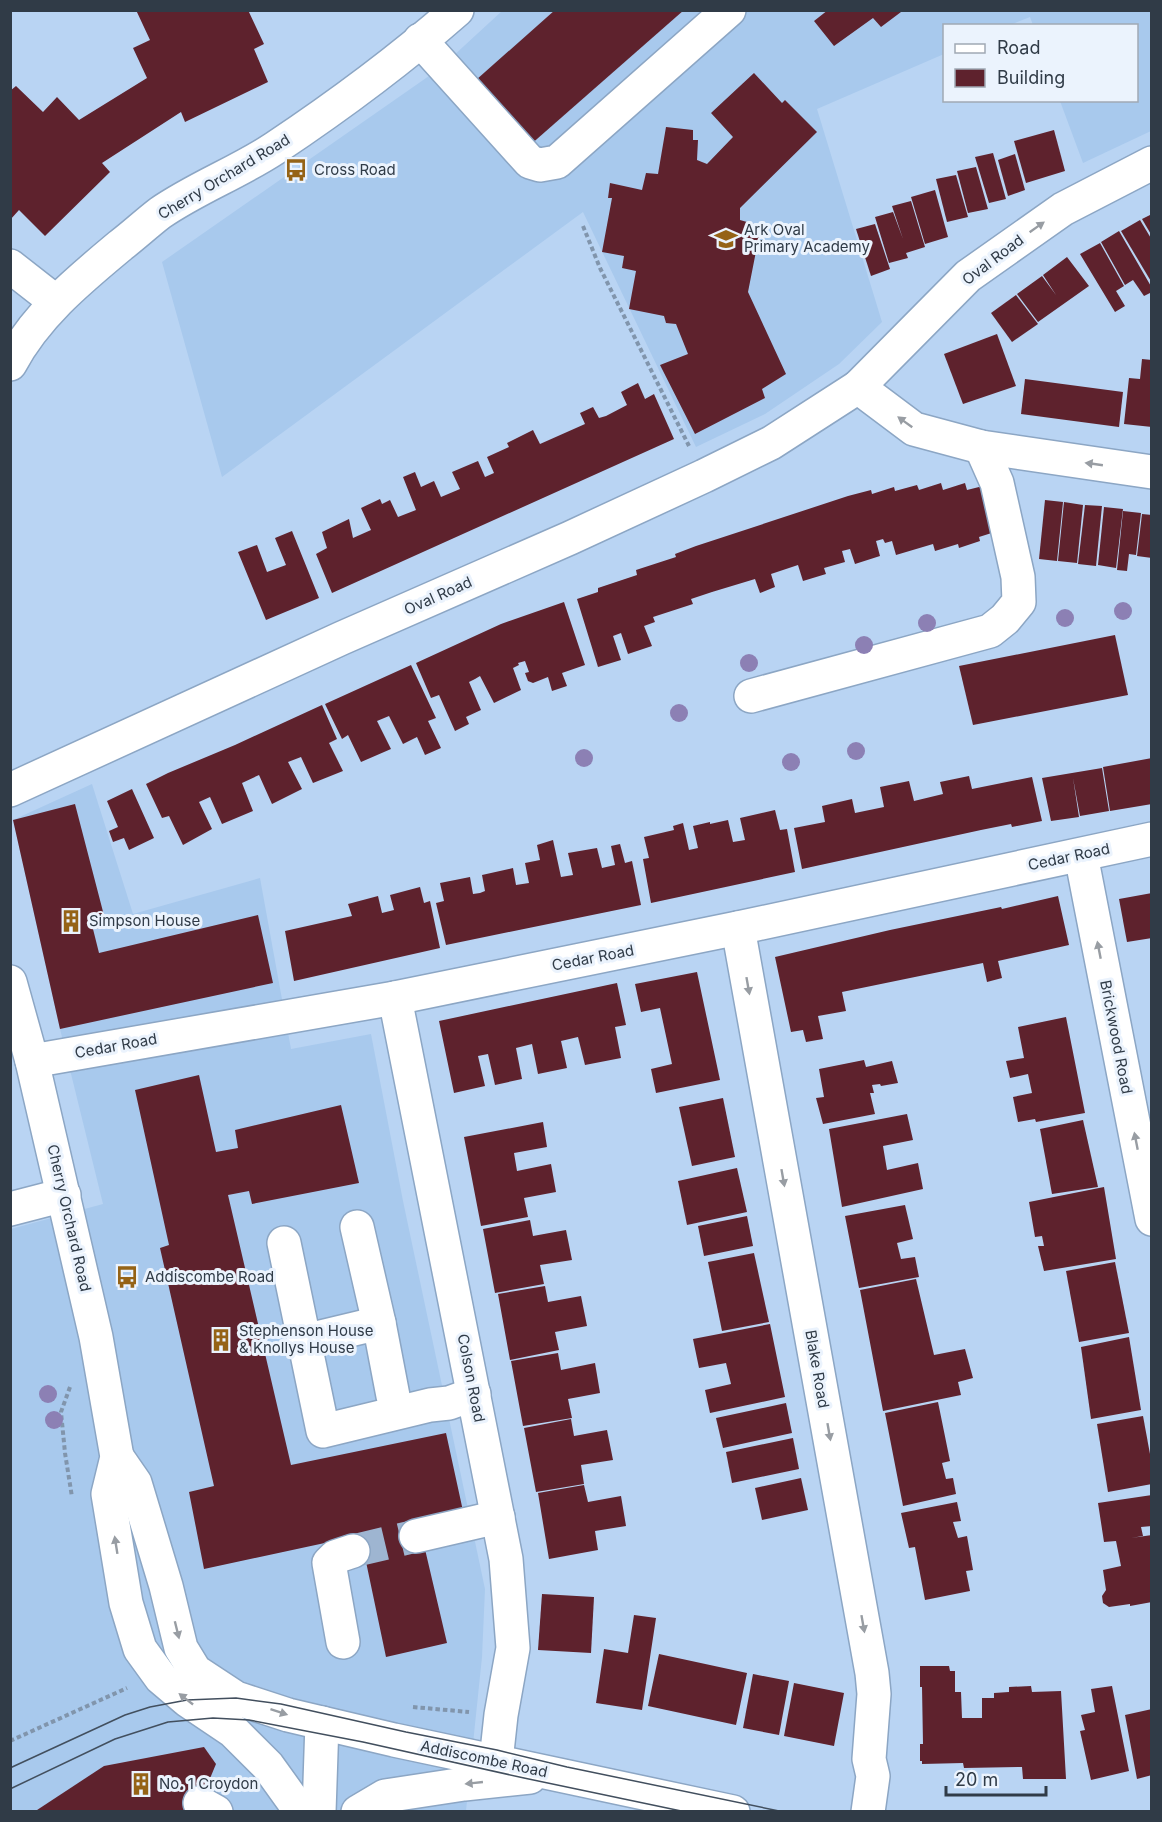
<svg xmlns="http://www.w3.org/2000/svg" width="1162" height="1822" viewBox="0 0 1162 1822" font-family="Inter,sans-serif">
<style>
.built{fill:#a8c9ed}
.building{fill:#5e222d}
.lines{fill:none;stroke-linecap:round;stroke-linejoin:round}
.minor-tunnel{stroke:#9eb5d1;stroke-width:33;stroke-dasharray:33 16;stroke-linecap:butt}
.minor-casing{stroke:#8ca6c4;stroke-width:36}
.path{stroke:#8195ac;stroke-width:4;stroke-dasharray:4.5 3;stroke-linecap:butt}
.minor{stroke:#fff;stroke-width:33}
.tram{stroke:#424f5e;stroke-width:1.5}
.tree{fill:#8c80b4}
.oneway{fill:#989da3}
.labels{text-anchor:middle;stroke-width:6;stroke-linejoin:round;paint-order:stroke}
.poi-label{font-size:15px;fill:#303b47;stroke:#ebf3fd;text-anchor:start}
.street-label{font-size:15px;fill:#303b47;stroke:#ebf3fd}
</style>
<rect width="100%" height="100%" fill="#b9d4f3"/>
<g class="built">
<polygon points="502,11 1151,11 1151,131 1083,163 1060,101 1136,100 1136,26 1033,25 1030,17 1010,25 944,26 944,54 817,109 882,322 839,364 765,414 696,447 583,212 222,477 162,262 439,69"/>
<polygon points="92,784 133,914 260,878 291,1049 371,1034 403,1201 485,1589 482,1657 466,1811 11,1812 11,1229 103,1204 60,1029 13,820"/>
</g>
<g class="building">
<polygon points="136,10 248,10 264,44 254,49 268,82 185,122 181,112 102,163 110,172 45,236 19,210 10,220 10,91 16,86 43,112 57,97 79,120 147,78 133,48 150,40"/>
<polygon points="555,10 684,10 529,146 476,80"/>
<polygon points="828,10 900,10 901,12 881,27 873,18 834,46 814,21"/>
<polygon points="754,73 782,103 785,100 817,132 740,208 740,220 761,226 748,292 786,374 762,389 765,398 695,434 660,365 688,354 676,324 666,323 664,316 629,309 636,271 622,268 624,256 602,252 612,198 608,198 610,183 642,190 646,173 658,174 666,127 693,130 693,140 698,140 697,160 707,164 733,137 711,113"/>
<polygon points="1054,130 1065,171 1026,183 1014,141"/>
<polygon points="993,153 1006,199 989,203 975,157"/>
<polygon points="1015,154 1025,190 1008,196 998,160"/>
<polygon points="976,167 988,209 968,213 957,171"/>
<polygon points="956,175 968,217 947,222 936,179"/>
<polygon points="935,190 948,237 925,244 911,197"/>
<polygon points="911,201 925,247 906,253 908,258 889,263 875,217 893,212 903,239 892,206"/>
<polygon points="1152,214 1152,236 1142,219"/>
<polygon points="1140,220 1152,240 1152,283 1121,231"/>
<polygon points="875,224 890,269 871,276 856,229"/>
<polygon points="1119,231 1152,288 1152,292 1144,296 1133,280 1125,285 1101,242"/>
<polygon points="1100,243 1124,286 1116,291 1125,306 1115,312 1080,254"/>
<polygon points="1067,257 1089,286 1038,322 1017,294 1042,276 1056,295 1043,275"/>
<polygon points="1016,295 1038,324 1012,342 991,313"/>
<polygon points="997,334 1016,386 963,404 944,354"/>
<polygon points="1142,359 1152,360 1152,427 1124,424 1129,378 1140,379"/>
<polygon points="1025,379 1123,392 1119,427 1021,414"/>
<polygon points="638,383 645,399 654,394 674,439 332,593 316,554 327,548 322,532 349,519 353,538 371,530 361,508 380,499 382,504 390,500 398,517 416,510 403,477 415,472 421,487 434,481 441,497 460,489 452,472 478,461 485,477 494,473 487,457 509,447 507,443 533,430 540,444 585,424 580,413 593,407 599,418 606,416 627,405 621,392"/>
<polygon points="941,483 943,490 965,483 967,490 987,485 1001,530 979,537 980,541 959,548 958,544 935,551 933,544 896,555 892,541 885,543 883,539 876,541 880,556 855,564 850,549 842,551 845,562 824,568 826,574 803,581 798,565 771,574 775,587 760,593 755,579 712,592 691,599 693,604 653,617 655,622 644,626 652,646 628,654 621,633 613,636 621,660 598,667 577,599 598,592 598,588 637,575 636,570 676,557 675,554 696,546 848,496 871,490 872,494 894,487 895,491 917,485 919,490"/>
<polygon points="1045,500 1063,502 1057,561 1039,559"/>
<polygon points="1064,502 1083,505 1077,563 1058,561"/>
<polygon points="1085,505 1102,506 1096,566 1078,564"/>
<polygon points="1104,507 1123,509 1116,568 1098,565"/>
<polygon points="1123,511 1141,513 1136,555 1129,554 1127,571 1117,570"/>
<polygon points="1142,514 1152,515 1152,558 1137,556"/>
<polygon points="292,531 319,598 266,620 238,552 257,545 267,572 286,565 275,538"/>
<polygon points="564,602 585,665 562,673 567,686 552,691 548,677 533,683 528,681 525,673 529,672 525,661 518,663 519,665 513,668 521,690 494,703 480,676 475,679 469,682 481,710 466,717 469,724 455,731 439,695 431,698 416,663 501,624"/>
<polygon points="1115,635 1128,695 973,725 959,666"/>
<polygon points="411,665 436,718 428,721 441,748 425,755 417,737 403,744 389,716 377,721 391,749 361,762 348,735 342,739 325,704"/>
<polygon points="322,705 337,739 329,743 343,771 313,783 301,757 288,762 302,789 272,804 259,775 242,783 253,811 222,824 210,797 199,802 212,829 183,845 169,816 162,818 146,784 168,773 235,745"/>
<polygon points="1152,758 1152,804 1110,811 1103,767"/>
<polygon points="1102,768 1109,811 1080,816 1073,778 1079,817 1051,821 1042,778"/>
<polygon points="969,776 972,789 1032,777 1042,821 1012,827 1011,824 981,830 802,869 794,828 825,822 822,806 852,799 855,813 884,807 880,787 909,781 914,801 943,794 940,782"/>
<polygon points="132,789 154,838 129,850 124,838 113,842 109,831 118,827 107,801"/>
<polygon points="75,804 107,927 93,929 99,953 258,915 273,983 60,1029 13,820"/>
<polygon points="775,810 780,830 787,829 795,872 651,903 643,859 649,858 644,837 674,830 673,826 683,823 689,850 698,848 693,826 710,822 710,824 728,820 733,842 745,840 740,818"/>
<polygon points="553,840 561,877 573,875 568,853 597,848 602,868 615,865 611,846 620,844 625,863 632,861 641,905 446,945 436,903 444,901 440,883 470,877 473,894 480,893 485,891 482,875 513,868 516,885 529,883 525,863 540,860 537,845"/>
<polygon points="420,887 424,903 430,901 440,948 294,981 285,931 352,916 348,904 378,896 382,913 394,910 390,895"/>
<polygon points="1152,893 1152,938 1127,942 1119,899"/>
<polygon points="1058,896 1069,945 998,961 1002,978 987,982 983,963 842,992 846,1011 818,1016 823,1039 806,1042 803,1030 791,1032 775,957 890,930 1001,907 1002,909"/>
<polygon points="697,972 720,1080 656,1093 651,1069 672,1064 660,1008 641,1012 635,984"/>
<polygon points="617,983 626,1025 615,1027 621,1058 585,1065 578,1037 561,1041 567,1068 538,1074 532,1044 516,1048 522,1079 495,1085 488,1054 478,1056 485,1086 454,1093 439,1021"/>
<polygon points="1066,1017 1085,1113 1036,1122 1035,1119 1018,1122 1013,1097 1032,1093 1028,1074 1010,1078 1006,1061 1024,1058 1018,1027"/>
<polygon points="864,1060 866,1067 892,1061 898,1083 881,1086 880,1084 872,1085 874,1093 870,1093 875,1114 823,1124 816,1098 824,1097 819,1069"/>
<polygon points="199,1075 216,1152 238,1148 235,1130 341,1105 359,1183 252,1204 249,1191 228,1195 291,1465 446,1433 463,1511 424,1545 447,1643 386,1657 365,1557 334,1541 204,1569 189,1492 214,1486 160,1248 169,1245 135,1090"/>
<polygon points="723,1098 735,1157 692,1166 679,1107"/>
<polygon points="907,1114 913,1140 883,1146 887,1170 918,1163 923,1189 842,1207 829,1129"/>
<polygon points="1083,1120 1098,1187 1052,1194 1040,1129"/>
<polygon points="543,1122 547,1147 514,1153 517,1171 551,1164 556,1192 524,1198 528,1217 481,1226 464,1137"/>
<polygon points="737,1168 747,1212 687,1225 678,1181"/>
<polygon points="1104,1187 1116,1259 1044,1271 1038,1246 1044,1246 1042,1236 1035,1237 1029,1202"/>
<polygon points="905,1205 913,1239 897,1243 901,1259 915,1257 919,1277 859,1288 845,1216"/>
<polygon points="747,1216 753,1246 704,1256 698,1226"/>
<polygon points="530,1220 533,1236 566,1230 572,1260 540,1265 544,1284 495,1293 483,1229"/>
<polygon points="754,1253 769,1322 722,1331 708,1262"/>
<polygon points="1115,1262 1129,1333 1079,1342 1066,1271"/>
<polygon points="916,1279 934,1355 965,1349 973,1378 958,1382 961,1395 883,1411 860,1290"/>
<polygon points="545,1286 548,1302 581,1296 587,1326 555,1332 559,1350 510,1360 498,1294"/>
<polygon points="770,1324 785,1397 710,1413 705,1390 731,1384 726,1363 699,1368 693,1339"/>
<polygon points="1129,1337 1141,1410 1091,1419 1081,1347"/>
<polygon points="558,1353 561,1370 595,1363 600,1393 568,1399 572,1418 523,1426 511,1361"/>
<polygon points="938,1402 950,1461 942,1463 946,1479 953,1478 956,1494 903,1506 885,1413"/>
<polygon points="786,1403 792,1433 723,1448 716,1418"/>
<polygon points="1143,1416 1152,1465 1152,1484 1108,1492 1097,1424"/>
<polygon points="571,1419 574,1436 607,1430 613,1460 581,1465 584,1484 536,1492 524,1428"/>
<polygon points="793,1438 799,1469 732,1483 726,1452"/>
<polygon points="801,1478 808,1510 762,1520 755,1488"/>
<polygon points="584,1485 588,1502 621,1496 626,1526 595,1531 598,1550 549,1559 538,1493"/>
<polygon points="1152,1495 1152,1526 1141,1527 1143,1536 1131,1538 1152,1535 1152,1602 1130,1606 1130,1604 1109,1607 1103,1603 1102,1596 1106,1590 1103,1570 1121,1566 1116,1541 1104,1542 1098,1503"/>
<polygon points="957,1502 961,1521 953,1522 958,1538 967,1536 973,1570 966,1571 970,1591 925,1600 915,1547 909,1548 901,1513"/>
<polygon points="542,1594 594,1597 591,1653 538,1650"/>
<polygon points="634,1615 656,1618 642,1710 596,1703 604,1649 628,1653"/>
<polygon points="659,1654 747,1673 736,1725 648,1706"/>
<polygon points="920,1666 949,1666 950,1671 955,1671 955,1692 961,1692 962,1718 982,1718 982,1698 994,1698 994,1693 1009,1692 1009,1687 1031,1686 1032,1692 1061,1691 1066,1779 1023,1779 1022,1767 964,1768 963,1763 922,1764 922,1761 920,1761 920,1744 923,1744 922,1687 920,1687"/>
<polygon points="753,1674 789,1681 779,1735 743,1728"/>
<polygon points="794,1683 844,1693 834,1746 784,1736"/>
<polygon points="1112,1686 1129,1771 1091,1780 1080,1731 1085,1730 1081,1715 1095,1712 1091,1689"/>
<polygon points="1152,1709 1152,1775 1137,1779 1125,1715"/>
<polygon points="204,1747 216,1764 196,1812 34,1812 104,1766"/>
</g>
<g class="lines">
<polyline class="minor-tunnel" points="353,1551 416,1536"/>
<g class="minor-casing">
<g id="minor">
<polyline points="420,40 530,162 540,165 557,162 729,10"/>
<polyline points="1152,163 1063,209 968,276 858,387 914,429 981,447 1152,472"/>
<polyline points="10,266 56,302"/>
<path d="M10,364C36,315 79,280 121,245C134,235 147,223 160,213C196,188 239,172 275,148C338,106 400,60 457,10"/>
<polyline points="751,696 990,631 1005,619 1019,602 1018,577 997,483 981,447"/>
<polyline points="10,790 342,638 570,538 704,476 771,443 858,387"/>
<polyline points="1081,855 1152,1219"/>
<polyline points="738,928 872,1673 874,1694 869,1759 873,1776 868,1812"/>
<polyline points="10,982 32,1061 96,1337 117,1457 108,1494 126,1603 140,1649 161,1678 187,1700 233,1731 268,1766 301,1812"/>
<polyline points="395,998 506,1559 513,1648 501,1715 496,1761"/>
<polyline points="32,1061 395,998 738,928 1152,839"/>
<polyline points="10,1209 64,1195"/>
<polyline points="357,1227 379,1323"/>
<polyline points="284,1243 323,1431 430,1405 449,1403 474,1394"/>
<polyline points="304,1341 379,1323 393,1396"/>
<polyline points="117,1457 135,1483 166,1586 181,1648 195,1671 236,1698 288,1715 394,1740 733,1812"/>
<polyline points="416,1536 498,1517"/>
<polyline points="343,1642 329,1563 335,1557 353,1551"/>
<polyline points="200,1803 216,1812"/>
<polyline points="319,1812 322,1723"/>
<polyline points="358,1812 385,1796 464,1784 530,1777"/>
</g>
</g>
<g class="path">
<polyline points="583,226 600,268 689,446"/>
<polyline points="70,1387 61,1412 65,1453 72,1497"/>
<polyline points="413,1707 469,1712"/>
<polyline points="10,1741 127,1688"/>
</g>
<use href="#minor" class="minor"/>
<g class="tram">
<polyline points="10,1768 125,1715 150,1707 187,1700 236,1698 281,1704 406,1732 497,1750 567,1767 784,1812"/>
<polyline points="10,1789 115,1739 168,1722 213,1718 249,1720 363,1742 524,1778 686,1812"/>
</g>
</g>
<g class="tree">
<circle cx="1123" cy="611" r="9"/>
<circle cx="1065" cy="618" r="9"/>
<circle cx="927" cy="623" r="9"/>
<circle cx="864" cy="645" r="9"/>
<circle cx="749" cy="663" r="9"/>
<circle cx="679" cy="713" r="9"/>
<circle cx="856" cy="751" r="9"/>
<circle cx="584" cy="758" r="9"/>
<circle cx="791" cy="762" r="9"/>
<circle cx="48" cy="1394" r="9"/>
<circle cx="54" cy="1420" r="9"/>
</g>
<defs><path id="oneway-solid" d="M-6-.8H1V-3.2L6.5 0L1 3.2V.8H-6Z" transform="scale(1.5)"/></defs>
<g class="oneway">
<use href="#oneway-solid" transform="translate(1037 227) rotate(-35)"/>
<use href="#oneway-solid" transform="translate(905 422) rotate(-144)"/>
<use href="#oneway-solid" transform="translate(1094 464) rotate(-172)"/>
<use href="#oneway-solid" transform="translate(1099 950) rotate(-101)"/>
<use href="#oneway-solid" transform="translate(748 986) rotate(80)"/>
<use href="#oneway-solid" transform="translate(1136 1141) rotate(-101)"/>
<use href="#oneway-solid" transform="translate(783 1178) rotate(80)"/>
<use href="#oneway-solid" transform="translate(829 1432) rotate(80)"/>
<use href="#oneway-solid" transform="translate(116 1545) rotate(-99)"/>
<use href="#oneway-solid" transform="translate(863 1624) rotate(80)"/>
<use href="#oneway-solid" transform="translate(177 1630) rotate(76)"/>
<use href="#oneway-solid" transform="translate(186 1699) rotate(-142)"/>
<use href="#oneway-solid" transform="translate(279 1712) rotate(18)"/>
<use href="#oneway-solid" transform="translate(474 1783) rotate(174)"/>
</g>
<defs>
<g id="bus-bare" transform="scale(1.8)"><path d="M-5-6H5V4H4V6H2V4H-2V6H-4V4H-5ZM-3.5-4V0h7V-4ZM-3.5 1.2v1.5H-2V1.2ZM2 1.2v1.5H3.5V1.2Z" fill="#956316" stroke="#ebf3fd" stroke-width="2.5" paint-order="stroke"/></g>
<g id="school-bare" transform="scale(1.8)"><path d="M0-5L7-2L0 1L-7-2ZM-4 1L0 2.5L4 1V4Q0 6-4 4Z" fill="#956316" stroke="#ebf3fd" stroke-width="2.5" paint-order="stroke"/></g>
<g id="building-bare" transform="scale(1.8)"><path d="M-4-6H4V6H1V3H-1V6H-4ZM-2.5-4.3h1.7v1.8h-1.7ZM.8-4.3h1.7v1.8H.8ZM-2.5-1h1.7V.8h-1.7ZM.8-1h1.7V.8H.8Z" fill="#956316" stroke="#ebf3fd" stroke-width="2.5" paint-order="stroke"/></g>
</defs>
<g fill-rule="evenodd">
<use href="#bus-bare" x="296" y="170"/>
<use href="#school-bare" x="726" y="239"/>
<use href="#building-bare" x="71" y="921"/>
<use href="#bus-bare" x="127" y="1277"/>
<use href="#building-bare" x="221" y="1340"/>
<use href="#building-bare" x="141" y="1784"/>
</g>
<g class="labels">
<g class="poi-label">
<text x="314" y="175">Cross Road</text>
<text x="744" y="235">Ark Oval<tspan x="744" dy="17">Primary Academy</tspan></text>
<text x="89" y="926">Simpson House</text>
<text x="145" y="1282">Addiscombe Road</text>
<text x="239" y="1336">Stephenson House<tspan x="239" dy="17">&amp; Knollys House</tspan></text>
<text x="159" y="1789">No. 1 Croydon</text>
</g>
<g class="street-label">
<text transform="translate(224 177) rotate(-31)" y="5">Cherry Orchard Road</text>
<text transform="translate(993 260) rotate(-37)" y="5">Oval Road</text>
<text transform="translate(438 596) rotate(-24)" y="5">Oval Road</text>
<text transform="translate(1069 857) rotate(-12)" y="5">Cedar Road</text>
<text transform="translate(593 958) rotate(-11)" y="5">Cedar Road</text>
<text transform="translate(1116 1037) rotate(79)" y="5">Brickwood Road</text>
<text transform="translate(116 1046) rotate(-10)" y="5">Cedar Road</text>
<text transform="translate(69 1218) rotate(77)" y="5">Cherry Orchard Road</text>
<text transform="translate(817 1369) rotate(80)" y="5">Blake Road</text>
<text transform="translate(471 1378) rotate(79)" y="5">Colson Road</text>
<text transform="translate(484 1759) rotate(12)" y="5">Addiscombe Road</text>
</g>
</g>
<rect width="1162" height="1822" fill="none" stroke="#303b47" stroke-width="24"/>
<rect x="943" y="24" width="195" height="78" fill="#ebf3fd" stroke="#a0a9b4" stroke-width="1.5"/>
<rect x="955" y="44" width="30" height="9" fill="#ffffff" stroke="#a0a9b4" stroke-width="1.5"/>
<text x="997" y="54" font-size="18" fill="#303b47">Road</text>
<rect x="955" y="69" width="30" height="18" fill="#5e222d" stroke="#a0a9b4" stroke-width="1.5"/>
<text x="997" y="84" font-size="18" fill="#303b47">Building</text>
<path d="M946 1786v9h100v-9" fill="none" stroke="#303b47" stroke-width="3"/>
<text x="955" y="1786" font-size="18" fill="#303b47" stroke="#ebf3fd" stroke-width="4.5" paint-order="stroke">20 m</text>
</svg>
